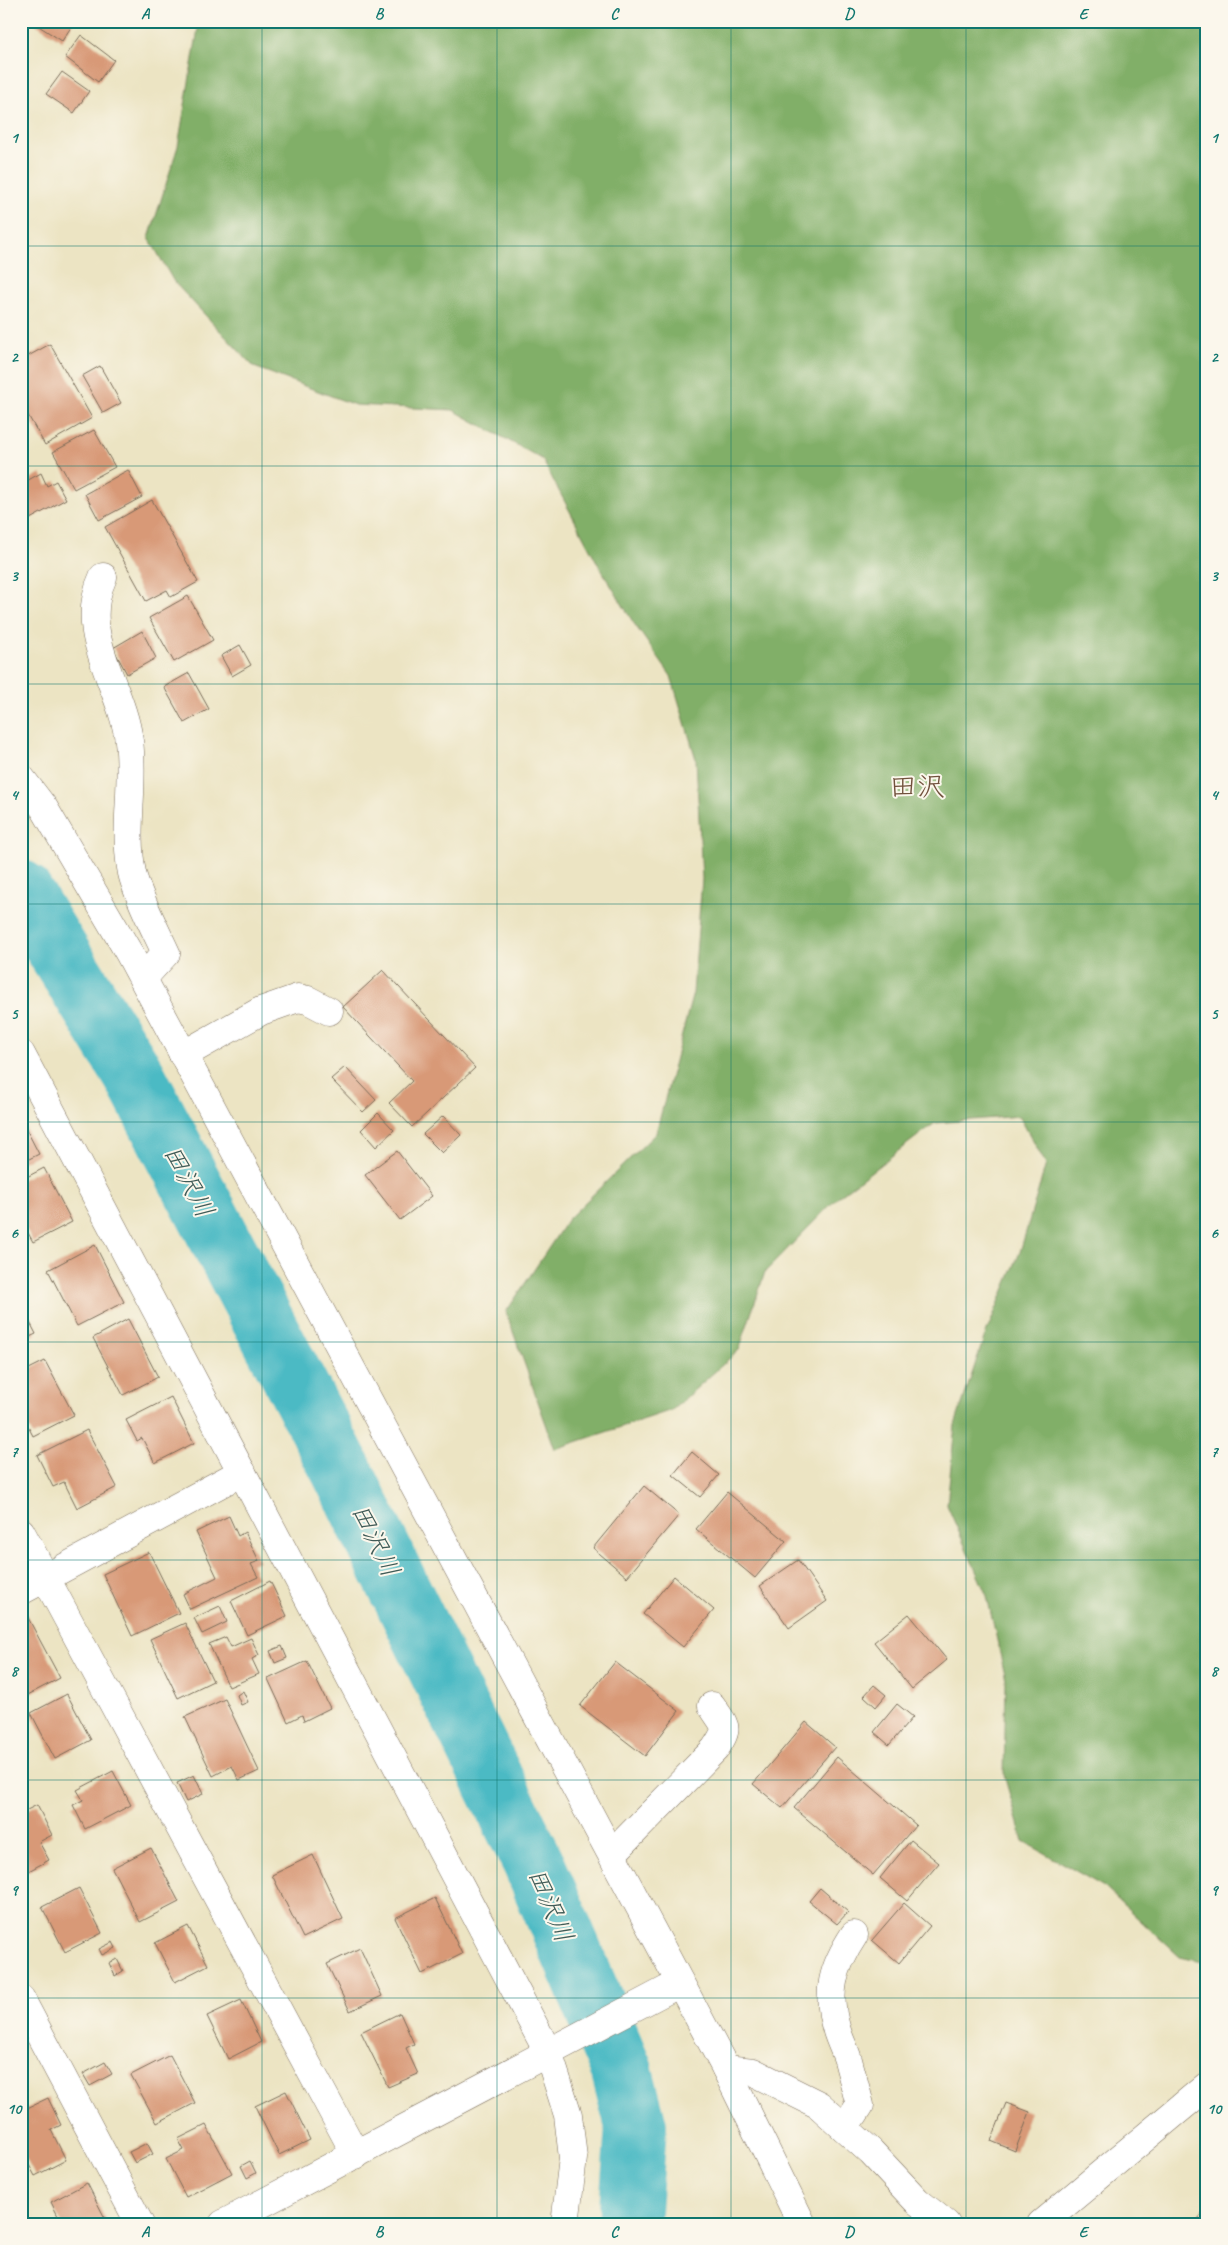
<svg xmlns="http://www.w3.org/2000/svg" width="1228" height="2245" viewBox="0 0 1228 2245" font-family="Caveat,'Klee One',sans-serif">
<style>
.forest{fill:#81af67;stroke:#5e6c42}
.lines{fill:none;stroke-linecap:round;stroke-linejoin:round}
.river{stroke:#4cbac4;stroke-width:62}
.building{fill:#d89977}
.minor-casing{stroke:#796b58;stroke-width:29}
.path{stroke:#796b58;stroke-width:3;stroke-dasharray:1 4;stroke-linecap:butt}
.minor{stroke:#fff;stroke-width:28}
.grid{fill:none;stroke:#0f766e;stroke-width:1;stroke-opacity:0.55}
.labels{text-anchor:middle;stroke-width:4;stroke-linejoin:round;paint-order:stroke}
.water-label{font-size:26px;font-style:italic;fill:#415c58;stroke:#fbf7ec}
.quarter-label{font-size:28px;fill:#72513d;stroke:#fbf7ec}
.neatline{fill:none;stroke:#0f766e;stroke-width:2}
.grid-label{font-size:16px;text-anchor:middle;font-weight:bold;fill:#0f766e}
</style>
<rect width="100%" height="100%" fill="#fbf7ec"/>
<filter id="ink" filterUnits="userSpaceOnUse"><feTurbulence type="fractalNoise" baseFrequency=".02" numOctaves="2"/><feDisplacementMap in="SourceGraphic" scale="10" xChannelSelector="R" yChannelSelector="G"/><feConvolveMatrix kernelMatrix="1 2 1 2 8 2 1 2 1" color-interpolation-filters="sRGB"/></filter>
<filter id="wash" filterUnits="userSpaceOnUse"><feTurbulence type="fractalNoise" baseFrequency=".0096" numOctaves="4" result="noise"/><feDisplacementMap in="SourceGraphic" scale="20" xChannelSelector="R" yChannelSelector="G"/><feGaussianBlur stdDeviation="1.12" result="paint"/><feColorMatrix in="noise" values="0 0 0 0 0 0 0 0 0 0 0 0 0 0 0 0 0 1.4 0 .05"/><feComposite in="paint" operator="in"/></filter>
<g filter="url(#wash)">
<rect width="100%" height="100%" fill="#ece4c3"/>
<polygon class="forest" points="197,21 1207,21 1207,1963 1180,1957 1104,1887 1023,1841 1004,1775 1006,1680 987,1596 947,1505 955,1425 984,1338 1020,1252 1046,1164 1019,1116 935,1123 839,1196 765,1272 739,1350 672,1410 555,1449 506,1312 568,1219 656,1133 693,993 702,879 696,759 671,676 633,622 598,564 542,459 453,410 355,405 254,367 174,282 149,238 178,146 198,29"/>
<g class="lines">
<polyline class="river" points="21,891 133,1073 341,1469 533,1862 621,2068 636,2126 629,2224"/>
</g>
<g id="blocks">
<g class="building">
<polygon points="31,21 75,21 62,41"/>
<polygon points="81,35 114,60 98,82 65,57"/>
<polygon points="62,72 89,91 74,113 46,94"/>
<polygon points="50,344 92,418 45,445 21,403 21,360"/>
<polygon points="100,366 121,403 103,413 82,376"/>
<polygon points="94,430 115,467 74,489 53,452"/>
<polygon points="128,470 142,497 99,520 85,494"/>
<polygon points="41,473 47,486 56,481 66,499 30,519 21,503 21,484"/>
<polygon points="152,500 198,582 171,597 167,590 146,601 105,527"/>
<polygon points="188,596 213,640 174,662 149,618"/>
<polygon points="142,631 156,658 127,674 113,648"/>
<polygon points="240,645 251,665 232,676 221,656"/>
<polygon points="189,673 209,709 184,723 164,687"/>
<polygon points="383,970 475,1068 412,1127 389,1103 412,1081 343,1007"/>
<polygon points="345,1067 376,1100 363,1112 331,1079"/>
<polygon points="378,1113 394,1130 376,1147 361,1130"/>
<polygon points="443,1116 461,1135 442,1153 423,1134"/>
<polygon points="21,1119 39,1154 21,1163"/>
<polygon points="397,1151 432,1196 400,1220 365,1175"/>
<polygon points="44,1168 72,1222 33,1242 21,1220 21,1180"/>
<polygon points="95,1245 124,1302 77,1326 48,1270"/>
<polygon points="21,1305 36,1334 21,1341"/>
<polygon points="128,1319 158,1377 123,1395 93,1338"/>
<polygon points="45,1361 74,1415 33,1436 21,1413 21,1373"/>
<polygon points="171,1397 194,1443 155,1463 142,1438 137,1441 126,1420"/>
<polygon points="87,1430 117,1487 77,1508 64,1482 53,1487 37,1455"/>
<polygon points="692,1452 719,1475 700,1497 673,1475"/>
<polygon points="644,1486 679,1515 627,1577 593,1548"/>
<polygon points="727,1492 786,1541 755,1578 696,1529"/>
<polygon points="229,1516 238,1536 245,1532 259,1561 251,1564 258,1577 190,1609 183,1594 217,1577 196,1532"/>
<polygon points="149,1552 179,1613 132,1636 103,1574"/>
<polygon points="798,1560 827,1601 789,1628 760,1586"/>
<polygon points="674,1576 714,1610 683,1647 643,1614"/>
<polygon points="270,1581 287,1616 247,1635 231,1601"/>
<polygon points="220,1606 227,1622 202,1634 194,1618"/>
<polygon points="26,1614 60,1678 22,1698 21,1617"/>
<polygon points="909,1614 947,1660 912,1689 874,1642"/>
<polygon points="185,1623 213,1681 178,1698 150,1639"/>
<polygon points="226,1637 231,1647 251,1638 259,1655 252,1659 259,1674 229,1687 209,1644"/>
<polygon points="282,1646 287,1658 275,1663 270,1651"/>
<polygon points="307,1661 330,1708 304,1721 302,1715 288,1722 268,1679"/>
<polygon points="615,1662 679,1711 645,1756 580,1706"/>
<polygon points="874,1685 886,1695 876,1707 864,1696"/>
<polygon points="243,1691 248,1702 241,1705 237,1695"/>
<polygon points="67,1694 91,1740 55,1759 31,1713"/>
<polygon points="225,1699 259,1771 239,1780 232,1766 213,1776 185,1717"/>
<polygon points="897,1704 913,1717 889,1745 874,1732"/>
<polygon points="806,1722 835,1747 782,1808 753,1784"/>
<polygon points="837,1757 916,1825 873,1875 794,1808"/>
<polygon points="113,1771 131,1805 85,1829 73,1805 83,1800 77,1790"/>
<polygon points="194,1775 203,1794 186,1802 177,1783"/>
<polygon points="37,1805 52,1835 39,1842 49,1860 21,1875 21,1813"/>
<polygon points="911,1840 939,1863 907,1901 880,1878"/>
<polygon points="151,1848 179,1902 140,1922 112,1868"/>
<polygon points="313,1855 343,1919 303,1938 272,1875"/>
<polygon points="79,1888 102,1933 65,1952 42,1907"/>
<polygon points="820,1888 848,1912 837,1924 809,1901"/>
<polygon points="435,1898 462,1954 422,1974 395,1918"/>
<polygon points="904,1903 930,1926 899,1963 872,1940"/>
<polygon points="188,1926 208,1965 175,1982 155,1943"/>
<polygon points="113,1942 116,1948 102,1955 99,1949"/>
<polygon points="360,1948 382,1996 350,2011 327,1964"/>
<polygon points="117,1959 123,1971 115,1976 109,1963"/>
<polygon points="241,2000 261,2042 228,2059 207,2016"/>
<polygon points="400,2013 414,2044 406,2048 418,2074 388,2087 361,2032"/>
<polygon points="170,2055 195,2103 157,2123 131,2075"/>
<polygon points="105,2062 112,2074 90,2086 83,2074"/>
<polygon points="286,2091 310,2140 279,2155 255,2106"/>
<polygon points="48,2098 61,2125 51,2130 66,2160 35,2176 21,2150 21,2111"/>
<polygon points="1006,2103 1030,2112 1015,2151 991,2141"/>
<polygon points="206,2125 232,2173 186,2197 166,2159 184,2150 178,2139"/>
<polygon points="147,2143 153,2154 135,2163 129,2152"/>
<polygon points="250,2161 256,2173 247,2178 241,2166"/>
<polygon points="87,2183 108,2224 62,2224 51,2202"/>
<polygon points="1207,2208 1207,2224 1194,2224"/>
</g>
</g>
</g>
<g filter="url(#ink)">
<use href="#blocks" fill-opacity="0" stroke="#796b58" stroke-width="1"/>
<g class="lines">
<g class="minor-casing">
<g id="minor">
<path d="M103,577C76,635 122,685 129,741C135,785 123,829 132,873C137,895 156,931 166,953L143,978"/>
<polyline points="21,778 44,808 129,953 661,1947 726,2069 802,2224"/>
<polyline points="21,1054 548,2052 568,2115 573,2158 565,2224"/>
<polyline points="183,1055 261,1011 298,998 308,1000 329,1011"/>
<polyline points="21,1532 356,2155"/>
<polyline points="21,1591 242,1472"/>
<path d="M612,1854L715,1749C730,1726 726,1728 712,1706"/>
<polyline points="21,1999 140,2224"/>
<polyline points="726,2069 753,2072 819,2105 871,2152 917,2201 946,2224"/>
<path d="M845,2128L860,2105C856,2090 852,2075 848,2060C845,2050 840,2041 837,2031C825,1993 833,1967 854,1935"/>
<polyline points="223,2224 680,1983"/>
<polyline points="1041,2224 1207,2086"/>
</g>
</g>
<polyline class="path" points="21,70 29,58"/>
<use href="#minor" class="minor"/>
</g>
</g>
<path class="grid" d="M262,21V2224M497,21V2224M731,21V2224M966,21V2224M21,246H1207M21,466H1207M21,684H1207M21,904H1207M21,1122H1207M21,1342H1207M21,1560H1207M21,1780H1207M21,1998H1207"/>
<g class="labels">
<g class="water-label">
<text transform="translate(189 1181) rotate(62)" y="9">田沢川</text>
<text transform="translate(376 1540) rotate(64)" y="9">田沢川</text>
<text transform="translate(551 1905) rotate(67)" y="9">田沢川</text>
</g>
<g class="quarter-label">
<text x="917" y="796">田沢</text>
</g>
</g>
<rect width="1228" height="2245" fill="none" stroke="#fbf7ec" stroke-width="55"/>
<rect x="28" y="28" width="1172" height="2190" class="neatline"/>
<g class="grid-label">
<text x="145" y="19">A</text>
<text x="379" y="19">B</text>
<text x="614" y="19">C</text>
<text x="849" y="19">D</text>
<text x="1083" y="19">E</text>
<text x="14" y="143">1</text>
<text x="1214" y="143">1</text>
<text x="14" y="362">2</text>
<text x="1214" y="362">2</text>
<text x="14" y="581">3</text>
<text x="1214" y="581">3</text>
<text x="14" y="800">4</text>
<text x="1214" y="800">4</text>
<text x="14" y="1019">5</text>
<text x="1214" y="1019">5</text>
<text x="14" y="1238">6</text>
<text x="1214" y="1238">6</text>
<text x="14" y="1457">7</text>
<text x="1214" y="1457">7</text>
<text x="14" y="1676">8</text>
<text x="1214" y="1676">8</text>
<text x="14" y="1895">9</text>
<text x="1214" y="1895">9</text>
<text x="14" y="2114">10</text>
<text x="1214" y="2114">10</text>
<text x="145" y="2237">A</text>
<text x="379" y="2237">B</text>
<text x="614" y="2237">C</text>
<text x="849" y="2237">D</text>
<text x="1083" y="2237">E</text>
</g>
</svg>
